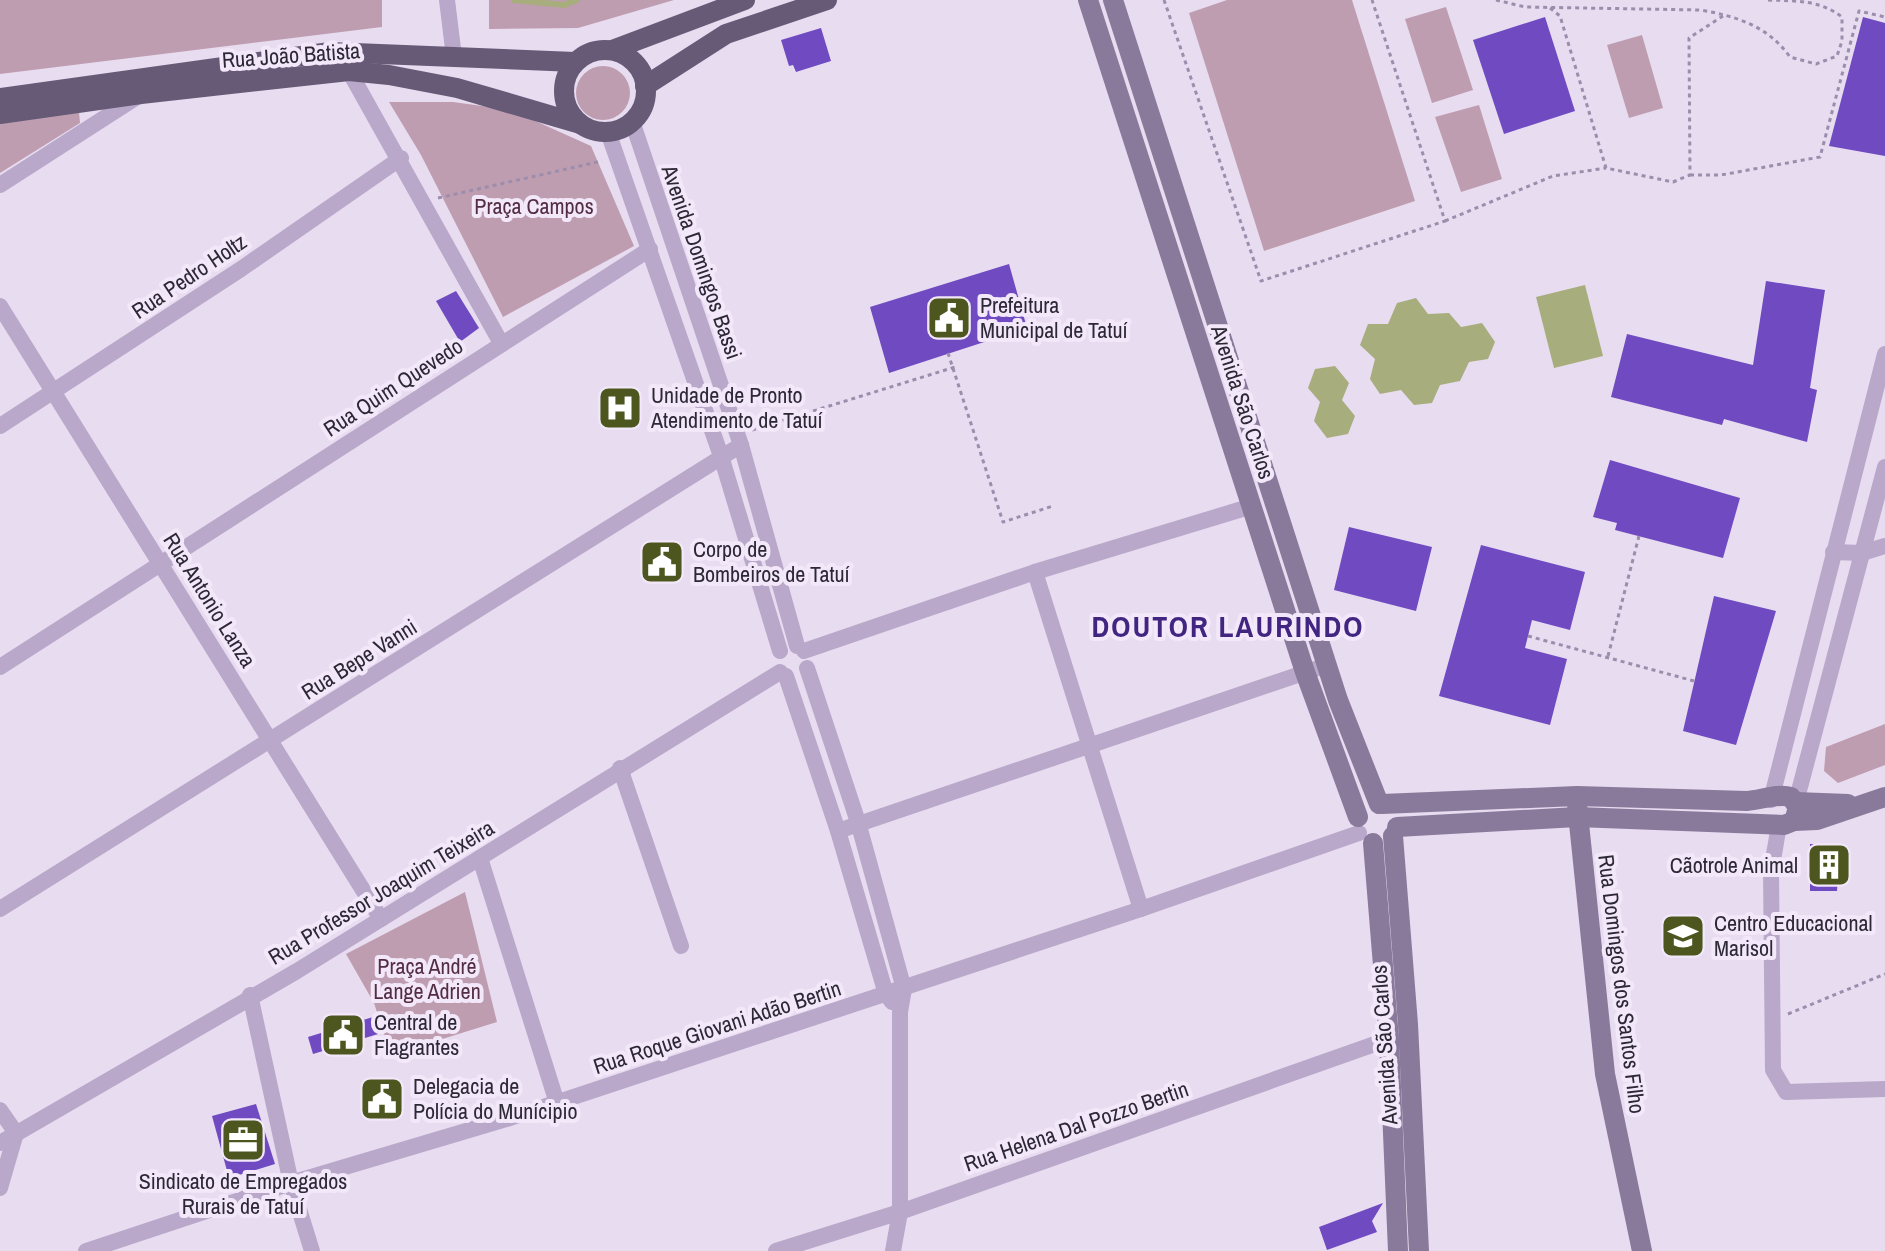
<svg xmlns="http://www.w3.org/2000/svg" width="1885" height="1251" viewBox="0 0 1885 1251" font-family="'Archivo Narrow',sans-serif">
<style>
.green{fill:#bf9db1}
.water{fill:#a7ad7c}
.lines{fill:none;stroke-linecap:round;stroke-linejoin:round}
.stream{stroke:#a7ad7c;stroke-width:6}
.building{fill:#6f4ac1}
.path{stroke:#9c8dac;stroke-width:3;stroke-dasharray:4 4;stroke-linecap:butt}
.street{stroke:#b9a8c9;stroke-width:16}
.secondary{stroke:#897a9c;stroke-width:20}
.primary{stroke:#665a77;stroke-width:20}
.labels{text-anchor:middle;stroke-width:8;stroke-linejoin:round;paint-order:stroke}
.street-label{font-size:22px;fill:#2d2836;stroke:#f2e8f9}
.park-label{font-size:22px;fill:#532d42;stroke:#f2e8f9}
.poi-label{font-size:22px;fill:#2d2836;stroke:#f2e8f9;text-anchor:start}
.district-label{font-size:30px;font-weight:bold;letter-spacing:2px;fill:#412581;stroke:#f2e8f9}
</style>
<rect width="100%" height="100%" fill="#e8dcf1"/>
<g class="green">
<polygon points="0,0 382,0 382,27 0,74"/>
<polygon points="489,0 674,0 578,28 489,29"/>
<polygon points="1227,0 1352,0 1415,201 1264,251 1189,13"/>
<polygon points="1446,7 1473,90 1432,103 1405,19"/>
<polygon points="1642,35 1663,108 1629,118 1607,45"/>
<circle cx="603" cy="93" r="27"/>
<polygon points="389,102 453,102 511,110 591,146 634,246 503,317 421,155"/>
<polygon points="1479,105 1502,179 1461,192 1435,117"/>
<polygon points="79,112 80,123 0,173 0,122"/>
<polygon points="1885,724 1885,765 1838,783 1824,771 1826,747"/>
<polygon points="465,892 497,1022 391,1055 374,1003 346,954"/>
</g>
<g class="water">
<polygon points="1585,285 1603,356 1554,368 1536,297"/>
<polygon points="1416,298 1428,314 1449,313 1461,327 1482,323 1495,342 1488,359 1469,362 1460,381 1440,385 1432,403 1414,405 1401,390 1380,394 1370,379 1375,359 1360,345 1368,324 1388,324 1397,303"/>
<polygon points="1335,366 1349,383 1342,400 1355,416 1348,434 1327,438 1314,421 1320,402 1308,388 1315,369"/>
</g>
<g class="lines">
<polyline class="stream" points="514,0 564,5 577,0"/>
</g>
<g class="building">
<polygon points="1545,17 1575,111 1504,134 1473,40"/>
<polygon points="1863,17 1885,23 1885,156 1829,146"/>
<polygon points="821,28 831,61 796,72 793,65 789,66 781,40"/>
<polygon points="1009,264 1027,328 889,373 870,307"/>
<polygon points="1766,281 1825,290 1810,388 1817,390 1807,442 1724,419 1722,425 1611,397 1627,334 1753,365"/>
<polygon points="456,291 479,328 460,342 436,301"/>
<polygon points="1610,460 1740,498 1723,558 1615,530 1617,523 1593,517"/>
<polygon points="1349,527 1432,547 1416,611 1334,590"/>
<polygon points="1481,545 1585,572 1570,630 1532,620 1525,648 1567,659 1550,725 1439,696"/>
<polygon points="1714,596 1776,611 1736,745 1683,731"/>
<polygon points="1810,844 1840,844 1837,891 1810,891"/>
<polygon points="373,1017 378,1034 313,1054 308,1037"/>
<polygon points="256,1104 275,1164 229,1178 212,1116"/>
<polygon points="1383,1203 1372,1221 1377,1232 1327,1250 1319,1227"/>
</g>
<g class="lines">
<g class="path">
<polyline points="1164,0 1261,281 1445,221 1372,0"/>
<path d="M1496,0L1525,7L1700,10C1736,16 1768,26 1790,57L1816,64L1837,56L1842,41V17C1820,0 1797,1 1768,0"/>
<polyline points="1550,8 1560,16 1606,168 1673,182 1690,175 1689,38 1726,14"/>
<polyline points="1690,175 1721,175 1820,157 1859,11 1885,17"/>
<polyline points="438,198 602,161"/>
<polyline points="1445,221 1553,176 1606,168"/>
<polyline points="948,353 1003,522 1053,506"/>
<polyline points="752,430 955,367"/>
<polyline points="1528,636 1694,681"/>
<polyline points="1608,656 1639,536"/>
<polyline points="1788,1014 1885,974"/>
</g>
<g class="street">
<polyline points="447,0 454,57"/>
<polyline points="349,71 501,343"/>
<polyline points="632,121 741,445 797,646"/>
<polyline points="608,132 721,456 780,651"/>
<polyline points="0,185 140,95"/>
<polyline points="0,306 381,919"/>
<polyline points="0,426 241,269 401,158"/>
<polyline points="1833,552 1862,553 1885,546"/>
<polyline points="1035,572 1141,909"/>
<polyline points="804,651 1035,572 1252,506"/>
<polyline points="0,667 650,249"/>
<polyline points="807,668 858,822 904,989 900,1012 900,1212 893,1251"/>
<polyline points="786,676 838,831 886,994 892,1002"/>
<polyline points="620,768 681,946"/>
<polyline points="1771,800 1885,354"/>
<polyline points="1796,802 1885,467"/>
<polyline points="1779,825 1771,872 1773,1070 1786,1092 1885,1089"/>
<polyline points="838,831 1327,665"/>
<polyline points="480,858 557,1103"/>
<polyline points="0,909 741,445"/>
<polyline points="250,995 291,1183 312,1251"/>
<polyline points="0,1110 16,1133 0,1188"/>
<polyline points="0,1143 297,971 780,672"/>
<polyline points="86,1251 291,1183 510,1118 1141,909 1359,833"/>
<polyline points="776,1251 900,1212 1389,1039 1398,1041"/>
</g>
<g class="secondary">
<polyline points="1088,0 1305,672 1358,817"/>
<polyline points="1113,0 1338,700 1379,804"/>
<polyline points="1796,802 1848,804"/>
<path d="M1382,804L1577,796L1747,801C1761,800 1778,793 1791,797L1798,808L1794,821L1784,825L1577,817L1397,827"/>
<polyline points="1577,804 1605,1074 1642,1251"/>
<polyline points="1794,821 1817,820 1885,797"/>
<polyline points="1393,836 1408,1024 1419,1251"/>
<polyline points="1373,843 1389,1039 1398,1251"/>
</g>
<g class="primary">
<polyline points="612,50 745,0"/>
<circle cx="605" cy="91" r="41"/>
<polyline points="645,86 726,34 827,0"/>
<polyline points="0,98 330,52 575,62"/>
<polyline points="0,114 141,94 349,71 389,75 457,88 580,124"/>
</g>
</g>
<defs>
<g id="civic-square" transform="scale(2.3)"><rect x="-9" y="-9" width="18" height="18" rx="4" fill="#4e561f" stroke="#f2e8f9"/><path d="M-.6-6.5H3V-4.5H.6V-3L4-1V1h2V6H-6V1h2V-1L-.6-3ZM-1.2 2.5V6h2.4V2.5Z" fill="#fff"/></g>
<g id="hospital-square" transform="scale(2.3)"><rect x="-9" y="-9" width="18" height="18" rx="4" fill="#4e561f" stroke="#f2e8f9"/><path d="M-5-5h3v3.5h4V-5h3V5h-3V1.5h-4V5h-3Z" fill="#fff"/></g>
<g id="building-square" transform="scale(2.3)"><rect x="-9" y="-9" width="18" height="18" rx="4" fill="#4e561f" stroke="#f2e8f9"/><path d="M-4-6H4V6H1V3H-1V6H-4ZM-2.5-4.3h1.7v1.8h-1.7ZM.8-4.3h1.7v1.8H.8ZM-2.5-1h1.7V.8h-1.7ZM.8-1h1.7V.8H.8Z" fill="#fff"/></g>
<g id="school-square" transform="scale(2.3)"><rect x="-9" y="-9" width="18" height="18" rx="4" fill="#4e561f" stroke="#f2e8f9"/><path d="M0-5L7-2L0 1L-7-2ZM-4 1L0 2.5L4 1V4Q0 6-4 4Z" fill="#fff"/></g>
<g id="office-square" transform="scale(2.3)"><rect x="-9" y="-9" width="18" height="18" rx="4" fill="#4e561f" stroke="#f2e8f9"/><path d="M-6-3h4V-5.5h4V-3h4V5H-6ZM-1-4.5V-3h2v-1.5ZM-6 0V1H6V0Z" fill="#fff"/></g>
</defs>
<g fill-rule="evenodd">
<use href="#civic-square" x="949" y="318"/>
<use href="#hospital-square" x="620" y="408"/>
<use href="#civic-square" x="662" y="562"/>
<use href="#building-square" x="1829" y="865"/>
<use href="#school-square" x="1683" y="936"/>
<use href="#civic-square" x="343" y="1035"/>
<use href="#civic-square" x="382" y="1099"/>
<use href="#office-square" x="243" y="1140"/>
</g>
<g class="labels">
<g class="street-label">
<text transform="translate(291 55) rotate(-4)" y="8">Rua João Batista</text>
<text transform="translate(702 262) rotate(71)" y="8">Avenida Domingos Bassi</text>
<text transform="translate(189 276) rotate(-34)" y="8">Rua Pedro Holtz</text>
<text transform="translate(393 387) rotate(-33)" y="8">Rua Quim Quevedo</text>
<text transform="translate(1243 402) rotate(72)" y="8">Avenida São Carlos</text>
<text transform="translate(210 600) rotate(58)" y="8">Rua Antonio Lanza</text>
<text transform="translate(359 659) rotate(-32)" y="8">Rua Bepe Vanni</text>
<text transform="translate(381 892) rotate(-31)" y="8">Rua Professor Joaquim Teixeira</text>
<text transform="translate(1622 984) rotate(83)" y="8">Rua Domingos dos Santos Filho</text>
<text transform="translate(717 1027) rotate(-18)" y="8">Rua Roque Giovani Adão Bertin</text>
<text transform="translate(1384 1045) rotate(-94)" y="8">Avenida São Carlos</text>
<text transform="translate(1076 1126) rotate(-19)" y="8">Rua Helena Dal Pozzo Bertin</text>
</g>
<g class="park-label">
<text x="534" y="214">Praça Campos</text>
<text x="427" y="974">Praça André<tspan x="427" dy="25">Lange Adrien</tspan></text>
</g>
<g class="poi-label">
<text x="980" y="313">Prefeitura<tspan x="980" dy="25">Municipal de Tatuí</tspan></text>
<text x="651" y="403">Unidade de Pronto<tspan x="651" dy="25">Atendimento de Tatuí</tspan></text>
<text x="693" y="557">Corpo de<tspan x="693" dy="25">Bombeiros de Tatuí</tspan></text>
<text x="1798" y="873" text-anchor="end">Cãotrole Animal</text>
<text x="1714" y="931">Centro Educacional<tspan x="1714" dy="25">Marisol</tspan></text>
<text x="374" y="1030">Central de<tspan x="374" dy="25">Flagrantes</tspan></text>
<text x="413" y="1094">Delegacia de<tspan x="413" dy="25">Polícia do Munícipio</tspan></text>
<text x="243" y="1189" text-anchor="middle">Sindicato de Empregados<tspan x="243" dy="25">Rurais de Tatuí</tspan></text>
</g>
<g class="district-label">
<text x="1228" y="637">DOUTOR LAURINDO</text>
</g>
</g>
</svg>
